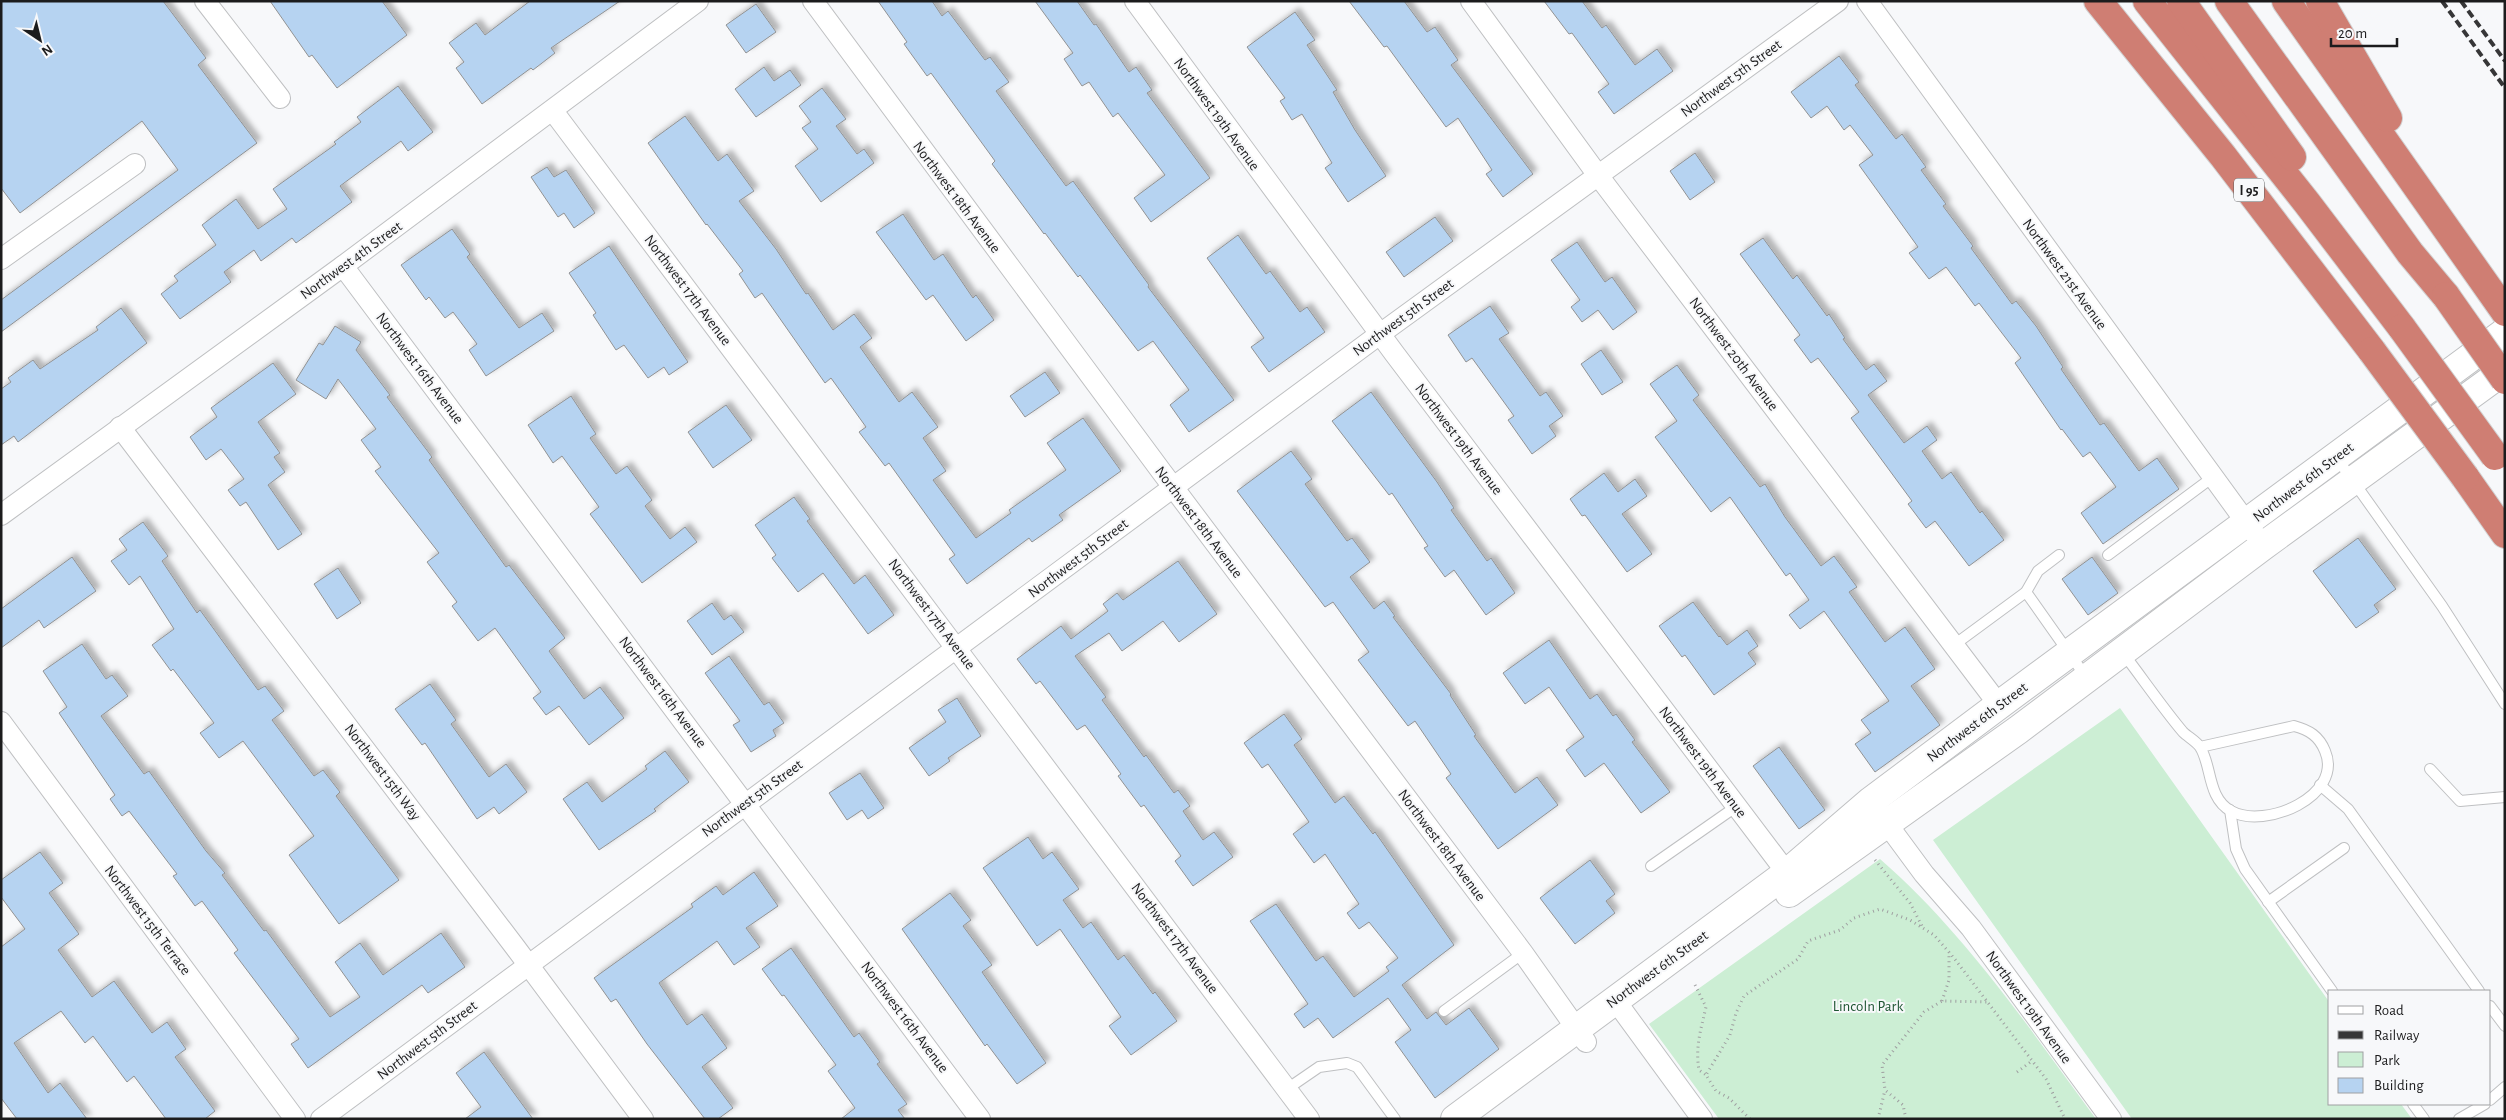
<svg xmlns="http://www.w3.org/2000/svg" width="2506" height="1120" viewBox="0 0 2506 1120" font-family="'Alegreya Sans',sans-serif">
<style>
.green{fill:#cceed4}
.building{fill:#b6d3f1;stroke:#919293;filter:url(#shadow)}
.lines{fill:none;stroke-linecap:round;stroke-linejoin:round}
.lane-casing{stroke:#bfc0c2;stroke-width:12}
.street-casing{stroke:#bfc0c2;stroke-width:22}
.secondary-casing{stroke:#bfc0c2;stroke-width:30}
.highway-casing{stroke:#d2d2d2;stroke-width:30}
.path{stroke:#9e9ea0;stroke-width:3;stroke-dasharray:1 4;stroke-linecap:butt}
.lane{stroke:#fff;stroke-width:10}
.street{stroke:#fff;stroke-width:20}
.secondary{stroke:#fff;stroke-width:28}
.highway{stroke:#cf7e73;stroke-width:28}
.rail{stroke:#363637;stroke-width:4;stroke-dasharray:8 4;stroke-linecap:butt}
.highway-bridge-casing{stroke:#d2d2d2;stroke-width:30;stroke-linecap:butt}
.highway-bridge{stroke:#cf7e73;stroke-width:28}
.labels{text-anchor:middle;stroke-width:4;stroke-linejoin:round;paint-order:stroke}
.shield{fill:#f7f8fa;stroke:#5e5e5f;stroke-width:1}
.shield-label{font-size:14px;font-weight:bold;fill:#1c1c1d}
.street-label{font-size:15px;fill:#1c1c1d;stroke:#f7f8fa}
.park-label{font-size:15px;fill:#1f5533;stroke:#f7f8fa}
</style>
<defs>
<filter id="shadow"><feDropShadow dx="4.5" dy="-4.5" stdDeviation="2.5" flood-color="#0004"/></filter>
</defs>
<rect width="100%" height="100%" fill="#f7f8fa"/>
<g class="green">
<polygon points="2120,708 2330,1003 2330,1104 2401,1104 2412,1119 2132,1119 1933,840"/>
<path d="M1880,859C1966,934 2029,1028 2096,1119H1719L1649,1024Z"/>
</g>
<g class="building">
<polygon points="1,1 163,1 206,58 198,65 257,143 1,332 1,300 178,170 142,121 20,213 1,188"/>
<polygon points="270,1 382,1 407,35 337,88 312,55 309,57"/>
<polygon points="530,1 620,1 551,48 555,53 533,70 531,68 482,104 456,68 464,62 449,43 476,23 485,35"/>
<polygon points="878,1 932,1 942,16 948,11 985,60 990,57 1009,82 996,91 1066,186 1073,181 1149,285 1148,287 1234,400 1189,432 1170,405 1189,390 1153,341 1138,351 1080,275 1078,277 1045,233 1044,234 992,164 995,161 931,73 927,76 904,44 907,42"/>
<polygon points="1035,1 1077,1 1094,25 1096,24 1129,72 1136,67 1152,90 1147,93 1210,178 1151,222 1134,198 1165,175 1118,113 1113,117 1089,82 1082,86 1064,59 1073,53"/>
<polygon points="1349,1 1404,1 1427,32 1435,27 1458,60 1451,65 1533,174 1503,197 1486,174 1492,170 1458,118 1446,127 1387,46 1384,47"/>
<polygon points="1544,1 1582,1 1602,28 1606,25 1635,65 1657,49 1673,71 1614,114 1598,92 1609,84 1572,33 1569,34"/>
<polygon points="756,4 776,32 746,53 726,25"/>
<polygon points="1295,12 1315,40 1307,45 1337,90 1333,92 1355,130 1386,176 1348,202 1325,168 1332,163 1302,114 1292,120 1280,101 1285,98 1247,47"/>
<polygon points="1839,56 1859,82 1855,85 1896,139 1902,134 1926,167 1921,170 1946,204 1943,206 1973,246 1971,248 2012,304 2016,301 2036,326 2063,367 2061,369 2100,425 2104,423 2139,471 2157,458 2179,489 2103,544 2081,513 2116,487 2090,452 2083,457 2062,429 2061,430 2015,363 2021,358 1979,303 1975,306 1946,267 1929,279 1909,253 1918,247 1859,165 1873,155 1850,125 1844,130 1827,106 1811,118 1791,92"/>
<polygon points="764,67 774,81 790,70 801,85 756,117 735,89"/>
<polygon points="398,86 433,132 408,151 401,141 340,186 352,202 296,243 292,238 261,261 254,250 224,272 231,282 180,319 161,294 178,281 174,276 216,245 202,225 236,199 258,229 287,209 273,189 336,144 334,142 361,122 357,117"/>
<polygon points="822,88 846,119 836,126 857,154 864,149 874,163 821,202 795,166 818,149 802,128 811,122 799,106"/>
<polygon points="685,116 718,161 727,154 754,191 739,201 776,249 806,294 808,293 833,330 854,314 872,338 860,347 899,402 912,392 938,427 923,438 946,471 933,480 976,538 1011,513 1009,510 1066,470 1047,443 1083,418 1121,471 1059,515 1063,520 1032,542 1029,538 967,584 949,559 955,555 889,463 885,466 859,432 866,427 831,378 825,383 762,293 755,298 739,274 743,271 707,224 706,225 648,143"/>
<polygon points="1695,153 1715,182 1690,200 1670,171"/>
<polygon points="547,167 554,177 566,170 595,213 574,228 564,213 558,217 531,177"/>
<polygon points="903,214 934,260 943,254 973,298 976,295 994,320 966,341 933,295 926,300 876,232"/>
<polygon points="1435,217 1453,241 1404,277 1386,252"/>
<polygon points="452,229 470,254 467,257 519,328 542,313 554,331 486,376 469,350 477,344 453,312 445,318 429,297 426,300 401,265"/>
<polygon points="1238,235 1266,274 1270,271 1300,312 1307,307 1325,332 1269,372 1251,347 1264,338 1207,258"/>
<polygon points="1763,238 1793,279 1797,275 1827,316 1829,314 1845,338 1843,339 1866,370 1874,364 1887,381 1868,395 1904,443 1927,426 1937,440 1922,451 1942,479 1951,472 1980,513 1982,511 2004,540 1969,566 1935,521 1926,528 1908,504 1912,501 1851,418 1859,412 1818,358 1811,363 1794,340 1800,335 1740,254"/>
<polygon points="1577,242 1605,282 1612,277 1637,312 1613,330 1598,310 1582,322 1571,307 1580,300 1551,260"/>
<polygon points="609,246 688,362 669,375 664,367 648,378 624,345 616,350 593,315 596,313 569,273"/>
<polygon points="1490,306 1509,333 1499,339 1540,396 1546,392 1563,416 1549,426 1556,436 1532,454 1508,420 1514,416 1472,358 1466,362 1448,335"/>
<polygon points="121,308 147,343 18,442 14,436 1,445 1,389 11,382 8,378 33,360 40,369 98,330 96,327"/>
<polygon points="335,326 361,342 356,350 390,395 387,397 432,457 429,460 506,567 509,565 565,638 549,651 584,699 600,687 624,718 589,745 559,706 546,715 533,698 541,692 495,628 478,641 452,606 457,602 427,562 439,553 375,471 381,467 361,440 376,429 338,379 326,399 296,380 319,343 323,345"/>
<polygon points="1601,350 1623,382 1602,395 1581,364"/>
<polygon points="273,363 296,394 258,422 280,453 274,457 285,472 268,485 302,534 278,550 246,502 240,506 228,490 244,479 221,449 206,460 190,437 217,417 211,408"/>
<polygon points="1677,365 1699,395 1693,400 1760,487 1765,484 1785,517 1821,566 1834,556 1857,587 1849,592 1885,642 1905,627 1935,669 1911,686 1940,725 1875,772 1855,744 1871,733 1861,720 1889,701 1824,611 1800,629 1789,615 1809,600 1790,573 1786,576 1730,497 1711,512 1655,437 1677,421 1650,384"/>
<polygon points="1045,372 1060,393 1025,417 1010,396"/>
<polygon points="1371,392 1437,482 1454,508 1451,510 1487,561 1491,558 1515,593 1486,615 1454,570 1445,577 1424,548 1428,546 1392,493 1389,495 1332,421"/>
<polygon points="571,396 596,434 590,438 616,474 627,466 652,500 645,506 670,539 685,527 697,542 642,583 590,514 599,507 562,456 553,463 528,425"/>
<polygon points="726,405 752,440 713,468 688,432"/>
<polygon points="1291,451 1312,479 1305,484 1347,541 1352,538 1370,562 1350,577 1374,609 1384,601 1395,616 1393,617 1451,694 1450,695 1476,735 1474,736 1515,793 1537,777 1558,805 1498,849 1446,778 1451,774 1415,721 1408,726 1358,660 1369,652 1333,602 1325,607 1237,491"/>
<polygon points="1604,473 1618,492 1635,479 1647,496 1622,514 1652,554 1627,572 1585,515 1582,516 1570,499"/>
<polygon points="794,497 810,519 807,521 854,584 865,575 894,615 868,634 823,573 798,592 772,558 776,555 755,525"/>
<polygon points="143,522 168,556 162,561 197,613 200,610 258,690 265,686 284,711 272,720 314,776 323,770 340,792 336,796 399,880 339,924 289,855 314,836 243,741 219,758 200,733 214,723 173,669 171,671 152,645 174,629 140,576 129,585 111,561 127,550 119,539"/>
<polygon points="2358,538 2396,589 2374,605 2379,612 2356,628 2313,571"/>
<polygon points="72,557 96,591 44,628 39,620 1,648 1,609"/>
<polygon points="2092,557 2118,593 2088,615 2062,579"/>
<polygon points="1178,561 1217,614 1179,642 1163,621 1122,651 1109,633 1075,656 1106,697 1102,700 1144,757 1146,755 1174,793 1178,790 1190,806 1183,811 1203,840 1214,832 1233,857 1193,886 1175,861 1181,856 1144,805 1141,807 1118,776 1121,774 1085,725 1077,730 1040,681 1036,684 1017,659 1061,626 1071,639 1108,611 1103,604 1117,593 1123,600"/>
<polygon points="338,568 361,603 337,619 314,584"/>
<polygon points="1693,602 1719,637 1720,636 1727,645 1747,630 1758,646 1748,653 1756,664 1714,695 1685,655 1682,657 1659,626"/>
<polygon points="712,603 724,620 731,615 744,632 712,655 687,621"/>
<polygon points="1549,640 1590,699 1597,694 1613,716 1616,714 1635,740 1632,742 1670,792 1641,813 1604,763 1585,777 1566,750 1584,737 1549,687 1525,704 1503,673"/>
<polygon points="82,644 106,679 112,675 128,696 101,716 144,774 149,771 206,851 225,873 222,875 264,931 266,930 330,1017 360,997 335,962 360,943 383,975 441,933 465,967 428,993 422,985 308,1068 291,1044 299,1039 234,953 238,950 202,901 195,906 173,876 177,874 129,811 122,816 110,799 115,795 59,713 67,707 43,671"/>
<polygon points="729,656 764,705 769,702 784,723 773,730 776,736 751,752 733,725 740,721 705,673"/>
<polygon points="430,684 456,720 451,724 489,777 506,764 527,792 499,814 494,807 477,819 425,743 422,745 395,709"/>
<polygon points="957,698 981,736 948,758 950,761 929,776 909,748 946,722 938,710"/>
<polygon points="1284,714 1302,739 1294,745 1335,803 1344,796 1373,834 1375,832 1454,945 1402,985 1427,1019 1436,1012 1446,1025 1469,1008 1499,1049 1435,1098 1395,1042 1411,1030 1388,998 1333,1038 1318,1018 1304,1028 1294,1014 1308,1004 1250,921 1276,904 1316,961 1323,956 1354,997 1389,971 1386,967 1398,958 1369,922 1359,929 1347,913 1359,904 1325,854 1314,863 1293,834 1309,822 1268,764 1262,768 1244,743"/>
<polygon points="1779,747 1825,810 1799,829 1753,766"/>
<polygon points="665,751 689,782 654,809 656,811 599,850 563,799 587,782 602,802 647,769 645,766"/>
<polygon points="860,773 884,808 868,819 862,810 847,820 829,793"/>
<polygon points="1028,837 1043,859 1052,852 1079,889 1063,900 1083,928 1091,922 1118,960 1124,955 1153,994 1155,992 1177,1021 1131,1055 1109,1026 1121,1017 1060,929 1037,946 983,868"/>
<polygon points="40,852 63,883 49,893 79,934 58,950 92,997 114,981 152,1033 167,1022 186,1049 175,1057 215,1111 205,1119 166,1119 134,1076 127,1082 93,1036 85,1043 61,1011 14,1043 48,1093 60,1083 87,1119 17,1119 1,1098 1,947 25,929 1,897 1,880"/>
<polygon points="1590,860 1615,894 1606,901 1615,913 1575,944 1540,898"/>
<polygon points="754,872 778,906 746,928 760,947 734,965 717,941 659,983 687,1025 702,1014 727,1048 702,1067 733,1108 718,1119 705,1119 647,1044 616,999 611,1002 594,978 693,907 691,904 716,886 723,895"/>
<polygon points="950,893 971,920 963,926 992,965 982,972 1046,1063 1017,1084 987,1044 985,1046 902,929"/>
<polygon points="791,948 854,1037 859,1033 880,1062 877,1064 907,1104 898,1110 905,1119 841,1119 855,1108 828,1071 836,1065 784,995 782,996 762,969"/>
<polygon points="484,1052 533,1119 465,1119 481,1107 456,1073"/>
</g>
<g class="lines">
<g class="lane-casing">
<g id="lane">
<polyline points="2336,457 2442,606 2505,704"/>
<polyline points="2108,555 2213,477"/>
<polyline points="2026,592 2086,677"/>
<polyline points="1954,645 2026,592 2038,571 2059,555"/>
<path d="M2123,653C2143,679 2162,707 2183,732C2188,737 2196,741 2200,747C2212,765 2207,798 2231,811C2265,830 2344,796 2325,751C2319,736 2309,730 2294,726L2200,747"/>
<polyline points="2430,769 2460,801 2505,797"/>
<polyline points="2320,785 2348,809 2479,991"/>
<polyline points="2230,810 2236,849 2245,869 2332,991"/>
<polyline points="1651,866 1737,806"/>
<polyline points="2268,902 2344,848"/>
<polyline points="2490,1006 2505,1026"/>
<polyline points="1444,1011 1523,953"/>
<polyline points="1287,1089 1319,1067 1347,1063 1357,1067 1395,1119"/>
<polyline points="2490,1100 2505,1087"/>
<polyline points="2413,1104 2424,1119"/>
<polyline points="2459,1119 2485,1104"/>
</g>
</g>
<g class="street-casing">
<g id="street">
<polyline points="205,1 280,98"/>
<polyline points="813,1 1161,471 1523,953 1586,1042"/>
<polyline points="1135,1 1394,353 1787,873"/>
<polyline points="1471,1 1597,174 1999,705"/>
<polyline points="1867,1 2254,533"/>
<polyline points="553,111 1309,1119"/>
<polyline points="1,259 135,164"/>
<polyline points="343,266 980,1119"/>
<polyline points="120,427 515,947 643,1119"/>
<polyline points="1,515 343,266 698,1"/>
<polyline points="1,722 295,1119"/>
<polyline points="1879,813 1924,874 1971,928 2111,1119"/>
<polyline points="1615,1000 1702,1119"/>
<polyline points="321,1119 1380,334 1838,1"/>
</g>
</g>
<g class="secondary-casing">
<g id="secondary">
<polyline points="1789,893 2018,730 2263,546 2505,370"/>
<polyline points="1455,1119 1787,873 1871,801 1999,705 2505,332"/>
</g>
</g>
<g class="highway-casing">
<g id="highway">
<polyline points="2098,1 2223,156 2372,351"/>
<polyline points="2147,1 2307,203 2402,328"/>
<polyline points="2181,1 2292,157"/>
<polyline points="2229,1 2410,253 2446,296"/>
<polyline points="2286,1 2505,312"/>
<polyline points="2320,1 2388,118"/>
<polyline points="2465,477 2505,534"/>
</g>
</g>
<g class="path">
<polyline points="1875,860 1910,903 1923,928"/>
<path d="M1695,985L1706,1007C1701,1029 1695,1047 1699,1070L1706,1075"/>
<polyline points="1942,1001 1949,980 1949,952"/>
<polyline points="2017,1072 2032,1061"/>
<polyline points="1750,1119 1729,1098 1716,1091 1706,1075 1730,1035 1736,1013 1744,996 1798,959 1808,941 1840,930 1854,918 1880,909 1910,920 1934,935 1954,958 2046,1079 2065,1119"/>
<polyline points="1878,1119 1885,1090"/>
<polyline points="1906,1119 1903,1105 1885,1090 1882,1065 1924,1012 1942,1001 1989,1002"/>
</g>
<use href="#lane" class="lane"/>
<use href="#street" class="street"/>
<use href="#secondary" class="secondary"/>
<use href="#highway" class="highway"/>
<g class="rail">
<polyline points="2442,1 2505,88"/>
<polyline points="2461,1 2505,61"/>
</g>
<g class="highway-bridge-casing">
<g id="highway-bridge">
<polyline points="2446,296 2505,380"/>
<polyline points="2402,328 2495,456"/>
<polyline points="2372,351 2465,477"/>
</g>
</g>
<use href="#highway-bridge" class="highway-bridge"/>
</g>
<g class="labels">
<rect class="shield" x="2234" y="178.5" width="30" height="23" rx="4"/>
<g class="shield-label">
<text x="2249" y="195">I 95</text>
</g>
<g class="street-label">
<text transform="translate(1731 78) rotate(-36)" y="5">Northwest 5th Street</text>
<text transform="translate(1217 114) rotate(54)" y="5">Northwest 19th Avenue</text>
<text transform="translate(957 197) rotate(53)" y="5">Northwest 18th Avenue</text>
<text transform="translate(351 260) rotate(-36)" y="5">Northwest 4th Street</text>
<text transform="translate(2065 274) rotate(54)" y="5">Northwest 21st Avenue</text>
<text transform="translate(688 290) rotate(53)" y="5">Northwest 17th Avenue</text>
<text transform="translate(1403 317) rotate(-36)" y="5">Northwest 5th Street</text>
<text transform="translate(1734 354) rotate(53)" y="5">Northwest 20th Avenue</text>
<text transform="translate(420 368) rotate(53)" y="5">Northwest 16th Avenue</text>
<text transform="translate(1459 439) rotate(53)" y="5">Northwest 19th Avenue</text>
<text transform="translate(2303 482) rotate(-37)" y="5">Northwest 6th Street</text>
<text transform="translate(1199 522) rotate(53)" y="5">Northwest 18th Avenue</text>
<text transform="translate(1078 558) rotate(-37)" y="5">Northwest 5th Street</text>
<text transform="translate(932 614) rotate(53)" y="5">Northwest 17th Avenue</text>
<text transform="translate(663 692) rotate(53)" y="5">Northwest 16th Avenue</text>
<text transform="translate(1977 722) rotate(-37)" y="5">Northwest 6th Street</text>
<text transform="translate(1703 762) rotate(53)" y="5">Northwest 19th Avenue</text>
<text transform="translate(383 772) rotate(53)" y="5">Northwest 15th Way</text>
<text transform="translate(752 798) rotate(-36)" y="5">Northwest 5th Street</text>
<text transform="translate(1442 845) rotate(53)" y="5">Northwest 18th Avenue</text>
<text transform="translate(148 920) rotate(53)" y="5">Northwest 15th Terrace</text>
<text transform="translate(1175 938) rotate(53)" y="5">Northwest 17th Avenue</text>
<text transform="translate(1657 969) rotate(-36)" y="5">Northwest 6th Street</text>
<text transform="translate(2029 1007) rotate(54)" y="5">Northwest 19th Avenue</text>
<text transform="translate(905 1017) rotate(53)" y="5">Northwest 16th Avenue</text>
<text transform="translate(427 1040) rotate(-37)" y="5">Northwest 5th Street</text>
</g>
<g class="park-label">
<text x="1868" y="1011">Lincoln Park</text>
</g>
</g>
<rect width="2506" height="1120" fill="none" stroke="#1c1c1d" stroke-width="5"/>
<rect x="2328" y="990" width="162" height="115" fill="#f7f8fa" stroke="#9fa0a2"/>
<rect x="2338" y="1006" width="25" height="8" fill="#ffffff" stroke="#9fa0a2"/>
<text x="2374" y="1015" font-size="15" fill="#1c1c1d">Road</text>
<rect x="2338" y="1031" width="25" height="8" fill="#363637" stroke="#9fa0a2"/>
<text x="2374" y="1040" font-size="15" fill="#1c1c1d">Railway</text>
<rect x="2338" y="1052" width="25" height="15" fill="#cceed4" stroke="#9fa0a2"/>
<text x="2374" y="1065" font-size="15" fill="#1c1c1d">Park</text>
<rect x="2338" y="1078" width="25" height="15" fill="#b6d3f1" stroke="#9fa0a2"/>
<text x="2374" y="1090" font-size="15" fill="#1c1c1d">Building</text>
<g transform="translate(40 40) rotate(145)" stroke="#f7f8fa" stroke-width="4" paint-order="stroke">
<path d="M0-4L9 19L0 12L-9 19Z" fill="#1c1c1d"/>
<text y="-8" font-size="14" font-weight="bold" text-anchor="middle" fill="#1c1c1d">N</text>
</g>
<path d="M2331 38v8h66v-8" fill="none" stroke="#1c1c1d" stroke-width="2.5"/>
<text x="2338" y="38" font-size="15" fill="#1c1c1d" stroke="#f7f8fa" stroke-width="4" paint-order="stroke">20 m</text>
</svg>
